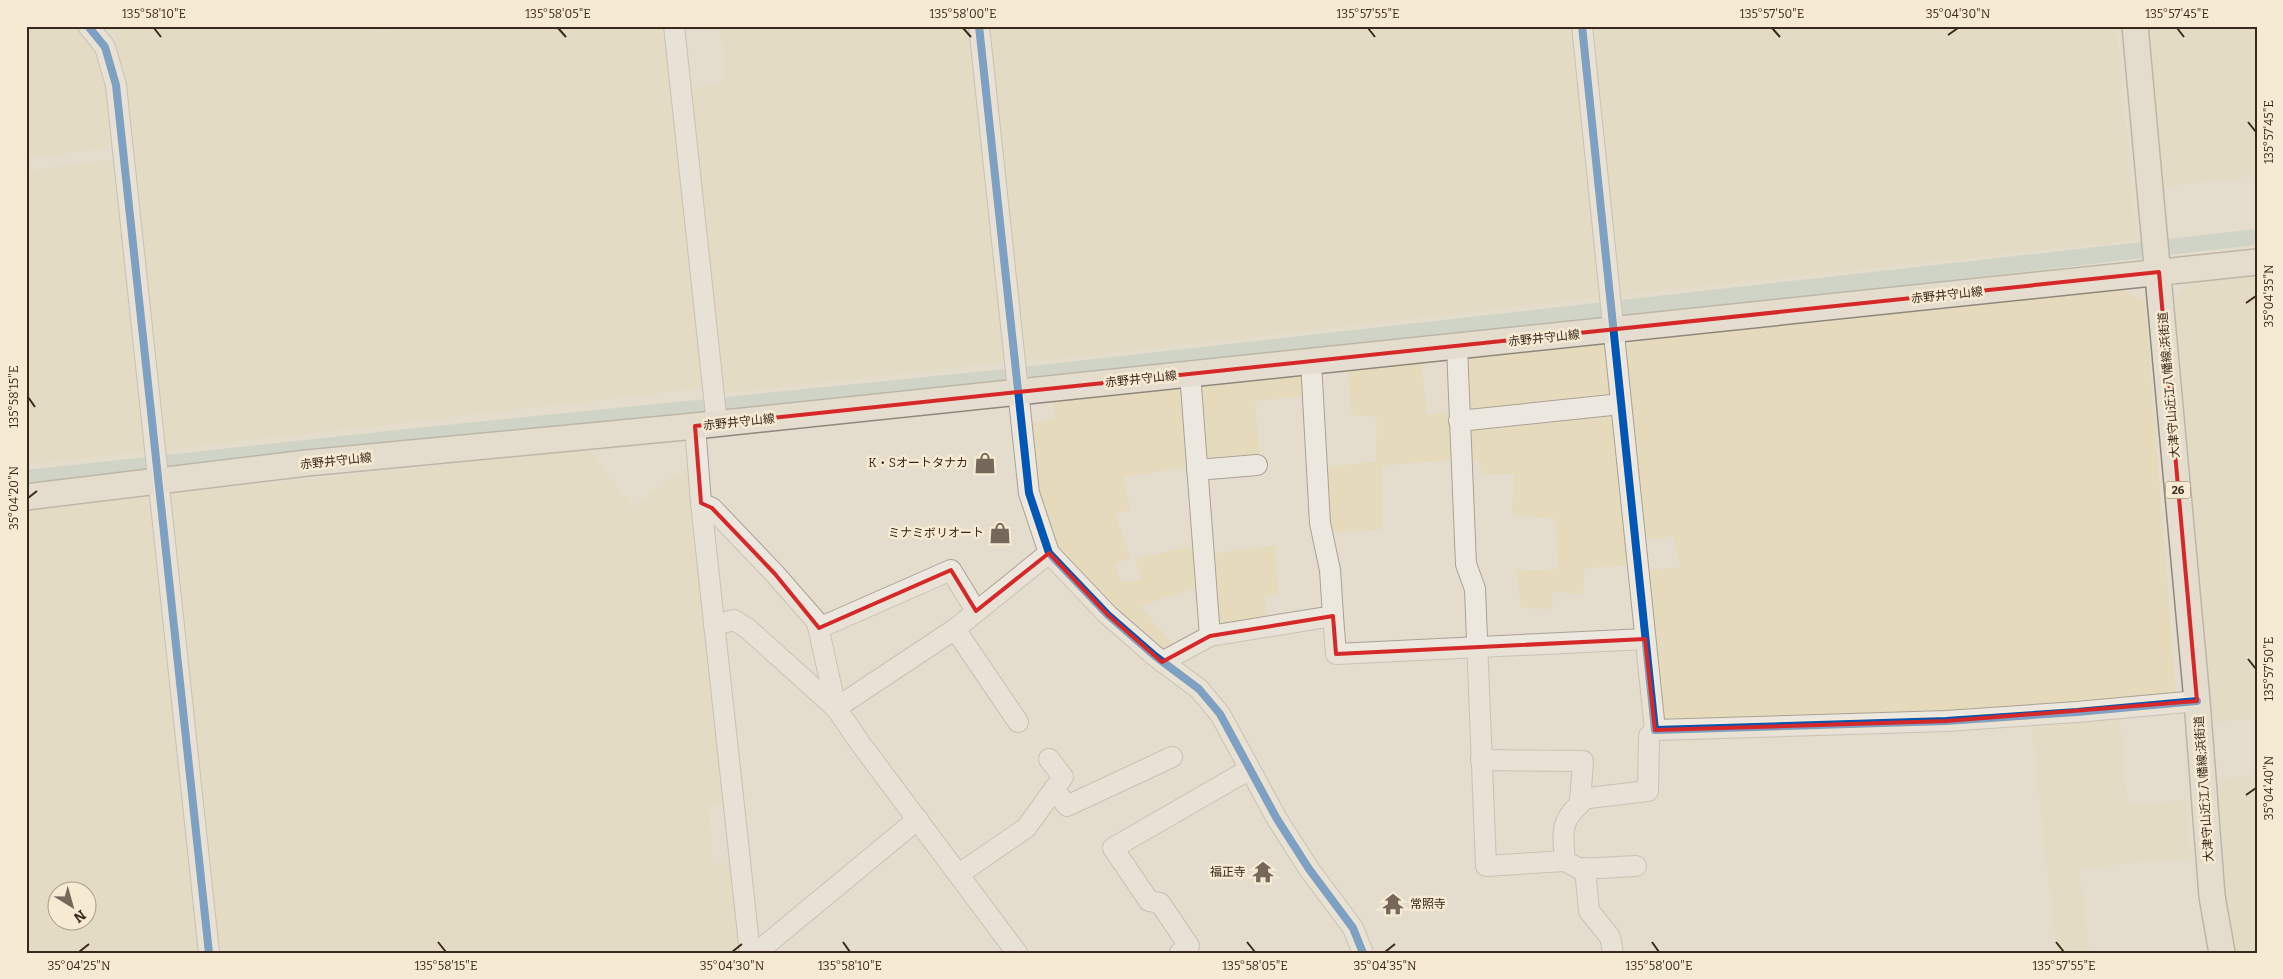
<svg xmlns="http://www.w3.org/2000/svg" width="2283" height="979" viewBox="0 0 2283 979" font-family="Bitter,'Noto Sans JP',serif">
<style>
.farmland{fill:#e5dabc;fill-rule:evenodd}
.water{fill:#b8cabe}
.lines{fill:none;stroke-linecap:round;stroke-linejoin:round}
.minor-casing{stroke:#aaa196;stroke-width:22}
.major-casing{stroke:#8f877c;stroke-width:28}
.minor{stroke:#ece8df;stroke-width:20}
.major{stroke:#e5ddd0;stroke-width:25}
.cycleway-casing{stroke:#f7ead2;stroke-width:11}
.cycleway{stroke:#0057b8;stroke-width:8}
.marked{fill:none;stroke:#d62828;stroke-width:4;stroke-linejoin:round}
.ticks{fill:none;stroke:#39291d;stroke-width:2}
.labels{text-anchor:middle;stroke-width:5;stroke-linejoin:round;paint-order:stroke}
.shield{fill:#f7ead2;stroke:#726353;stroke-width:1}
.shield-label{font-size:11px;font-weight:bold;fill:#39291d}
.street-label{font-size:12px;fill:#39291d;stroke:#f7ead2}
.poi-label{font-size:12px;fill:#39291d;stroke:#f7ead2;text-anchor:end}
.neatline{fill:none;stroke:#39291d;stroke-width:2}
.ticks-label{font-size:12px;text-anchor:middle;fill:#39291d}
</style>
<rect width="100%" height="100%" fill="#e4dccc"/>
<g class="farmland">
<polygon points="26,26 81,26 101,54 114,139 105,149 26,157"/>
<polygon points="114,26 373,26 374,32 423,26 663,26 703,388 165,450"/>
<polygon points="720,26 967,26 1005,362 721,394 687,90 725,81"/>
<polygon points="987,26 1575,26 1604,297 1022,363"/>
<polygon points="1591,26 2116,26 2137,240 1619,296"/>
<polygon points="2143,26 2257,26 2257,175 2158,188"/>
<polygon points="111,160 119,165 149,451 26,465 26,171"/>
<polygon points="2257,275 2257,718 2206,723 2174,297 2192,281"/>
<polygon points="2121,289 2145,301 2176,694 2052,708 1667,724 1660,715 1647,570 1681,567 1673,536 1643,541 1626,354 1629,340"/>
<polygon points="1598,344 1610,347 1617,398 1467,417 1462,358"/>
<polygon points="1421,361 1427,415 1453,410 1456,459 1382,466 1383,529 1330,533 1324,467 1376,462 1377,417 1352,415 1348,371"/>
<polygon points="1306,373 1309,396 1255,401 1260,457 1202,463 1196,388 1201,384"/>
<polygon points="1180,386 1186,395 1192,466 1123,477 1131,509 1115,515 1131,558 1114,564 1122,583 1142,579 1135,559 1196,545 1202,586 1140,606 1175,647 1161,657 1056,546 1043,516 1026,424 1055,419 1054,400"/>
<polygon points="1614,411 1632,565 1585,568 1583,594 1552,592 1553,609 1521,608 1517,571 1558,569 1555,519 1512,515 1514,474 1483,474 1478,460 1468,461 1468,426"/>
<polygon points="588,450 633,507 689,465 728,805 709,806 712,864 734,862 745,953 218,953 165,506 171,494"/>
<path d="M149,496L155,510L203,953H26V508ZM58,892H88V922H58Z"/>
<polygon points="1275,545 1278,594 1264,596 1267,618 1214,628 1212,554"/>
<polygon points="2119,716 2128,807 2185,799 2191,857 2079,868 2090,953 2057,953 2031,724"/>
<polygon points="2257,775 2257,951 2232,953 2214,779"/>
</g>
<polygon class="water" points="2257,229 2257,245 1818,295 26,483 26,470 426,427 1005,369"/>
<g class="lines">
<g class="minor-casing">
<g id="minor">
<polyline points="88,26 105,47 116,85 209,953"/>
<polyline points="674,26 717,424"/>
<polyline points="979,26 1029,493 1049,553 1108,615 1155,656 1199,689 1220,714 1277,819 1309,869 1353,928 1363,953"/>
<polyline points="1582,26 1655,730 1946,721 2077,712 2197,701"/>
<polyline points="1457,347 1466,564 1475,589 1486,866 1565,861 1580,869 1636,866"/>
<polyline points="1311,362 1320,523 1330,570 1333,616"/>
<polyline points="1190,373 1210,636"/>
<polyline points="1459,421 1621,404"/>
<polyline points="695,426 701,503 750,953"/>
<polyline points="1197,470 1257,465"/>
<polyline points="701,503 712,508 775,574 817,622 836,708"/>
<polyline points="714,625 734,620 747,628 836,708 860,743 1017,953"/>
<polyline points="819,628 951,570 976,611"/>
<polyline points="955,629 1018,722"/>
<polyline points="1162,662 1210,636 1333,616 1336,654 1645,639"/>
<polyline points="836,708 955,629 1049,553"/>
<path d="M1481,760L1583,761L1580,804C1559,822 1563,836 1565,861"/>
<polyline points="1054,789 1067,806 1172,757"/>
<polyline points="1580,799 1648,791 1649,736 1655,730"/>
<polyline points="1585,868 1589,911 1610,937 1613,953"/>
<polyline points="959,874 1026,828 1063,777 1049,759"/>
<polyline points="756,953 918,819"/>
<polyline points="1180,953 1189,946 1160,903 1149,901 1113,848 1250,769"/>
</g>
</g>
<g class="major-casing">
<g id="major">
<polyline points="2135,26 2197,701 2212,896 2222,953"/>
<polyline points="26,497 307,463 695,426 2257,262"/>
</g>
</g>
<use href="#minor" class="minor"/>
<use href="#major" class="major"/>
<g class="cycleway-casing">
<g id="cycleway">
<polyline points="88,26 105,47 116,85 209,953"/>
<polyline points="979,26 1029,493 1049,553 1108,615 1155,656 1199,689 1220,714 1277,819 1309,869 1353,928 1363,953"/>
<polyline points="1582,26 1655,730 1946,721 2077,712 2197,701"/>
</g>
</g>
<use href="#cycleway" class="cycleway"/>
</g>
<path d="M0 0H2283V979H0ZM2159,272L2197,701L1946,721L1655,730L1645,639L1336,654L1333,616L1210,636L1162,662L1108,615L1049,553L976,611L951,570L819,628L775,574L712,508L701,503L695,426Z" fill="#e4dccc" fill-opacity=".55" fill-rule="evenodd"/>
<path class="marked" d="M2159,272L2197,701L1946,721L1655,730L1645,639L1336,654L1333,616L1210,636L1162,662L1108,615L1049,553L976,611L951,570L819,628L775,574L712,508L701,503L695,426Z"/>
<path class="ticks" d="M154,28L161,37M558,28L566,37M963,28L971,37M1368,28L1375,37M1772,28L1780,37M2177,28L2184,37M1948,35L1958,28M2248,122L2256,132M2246,303L2256,296M28,397L35,407M28,498L37,491M2248,659L2256,669M2246,795L2256,788M438,942L446,952M843,942L850,952M1247,942L1255,952M1652,942L1659,952M2056,942L2064,952M79,952L89,944M732,952L742,944M1385,952L1395,944"/>
<defs>
<g id="shop-bare" transform="scale(1.725)"><path d="M-5-2.5h2.3a2.7 3.5 0 0 1 5.4 0H5L5.5 6h-11ZM-1.5-2.5h3a1.5 2.3 0 0 0-3 0Z" fill="#75685a" stroke="#f7ead2" stroke-width="2.5" paint-order="stroke"/></g>
<g id="temple-bare" transform="scale(1.725)"><path d="M0-6L5-2H3V0L6.5 2.5H4V6H1.5V3h-3V6H-4V2.5H-6.5L-3 0V-2H-5Z" fill="#75685a" stroke="#f7ead2" stroke-width="2.5" paint-order="stroke"/></g>
</defs>
<g fill-rule="evenodd">
<use href="#shop-bare" x="985" y="463"/>
<use href="#shop-bare" x="1000" y="533"/>
<use href="#temple-bare" x="1263" y="872"/>
<use href="#temple-bare" x="1393" y="904"/>
</g>
<g class="labels">
<rect class="shield" x="2165.5" y="481.5" width="25" height="17" rx="4"/>
<g class="shield-label">
<text x="2178" y="494">26</text>
</g>
<g class="street-label">
<text transform="translate(1947 295) rotate(-6)" y="4">赤野井守山線</text>
<text transform="translate(1544 338) rotate(-6)" y="4">赤野井守山線</text>
<text transform="translate(1141 379) rotate(-6)" y="4">赤野井守山線</text>
<text transform="translate(2169 385) rotate(-95)" y="4">大津守山近江八幡線;浜街道</text>
<text transform="translate(739 422) rotate(-6)" y="4">赤野井守山線</text>
<text transform="translate(336 461) rotate(-6)" y="4">赤野井守山線</text>
<text transform="translate(2204 789) rotate(-94)" y="4">大津守山近江八幡線;浜街道</text>
</g>
<g class="poi-label">
<text x="968" y="467">K・Sオートタナカ</text>
<text x="984" y="537">ミナミボリオート</text>
<text x="1246" y="876">福正寺</text>
<text x="1410" y="908" text-anchor="start">常照寺</text>
</g>
</g>
<rect width="2283" height="979" fill="none" stroke="#f7ead2" stroke-width="55"/>
<g transform="translate(72 906) rotate(143)"><circle r="24" fill="#f7ead2" stroke="#ab9d8a"/>
<path d="M0-4L9 19L0 12L-9 19Z" fill="#75685a"/>
<text y="-8" font-size="14" font-weight="bold" text-anchor="middle" fill="#39291d">N</text>
</g>
<rect x="28" y="28" width="2228" height="924" class="neatline"/>
<g class="ticks-label">
<text x="154" y="18">135°58'10"E</text>
<text x="558" y="18">135°58'05"E</text>
<text x="963" y="18">135°58'00"E</text>
<text x="1368" y="18">135°57'55"E</text>
<text x="1772" y="18">135°57'50"E</text>
<text x="1958" y="18">35°04'30"N</text>
<text x="2177" y="18">135°57'45"E</text>
<text transform="translate(2269 132) rotate(-90)" y="4">135°57'45"E</text>
<text transform="translate(2269 296) rotate(-90)" y="4">35°04'35"N</text>
<text transform="translate(14 397) rotate(-90)" y="4">135°58'15"E</text>
<text transform="translate(14 498) rotate(-90)" y="4">35°04'20"N</text>
<text transform="translate(2269 669) rotate(-90)" y="4">135°57'50"E</text>
<text transform="translate(2269 788) rotate(-90)" y="4">35°04'40"N</text>
<text x="79" y="970">35°04'25"N</text>
<text x="446" y="970">135°58'15"E</text>
<text x="732" y="970">35°04'30"N</text>
<text x="850" y="970">135°58'10"E</text>
<text x="1255" y="970">135°58'05"E</text>
<text x="1385" y="970">35°04'35"N</text>
<text x="1659" y="970">135°58'00"E</text>
<text x="2064" y="970">135°57'55"E</text>
</g>
</svg>
